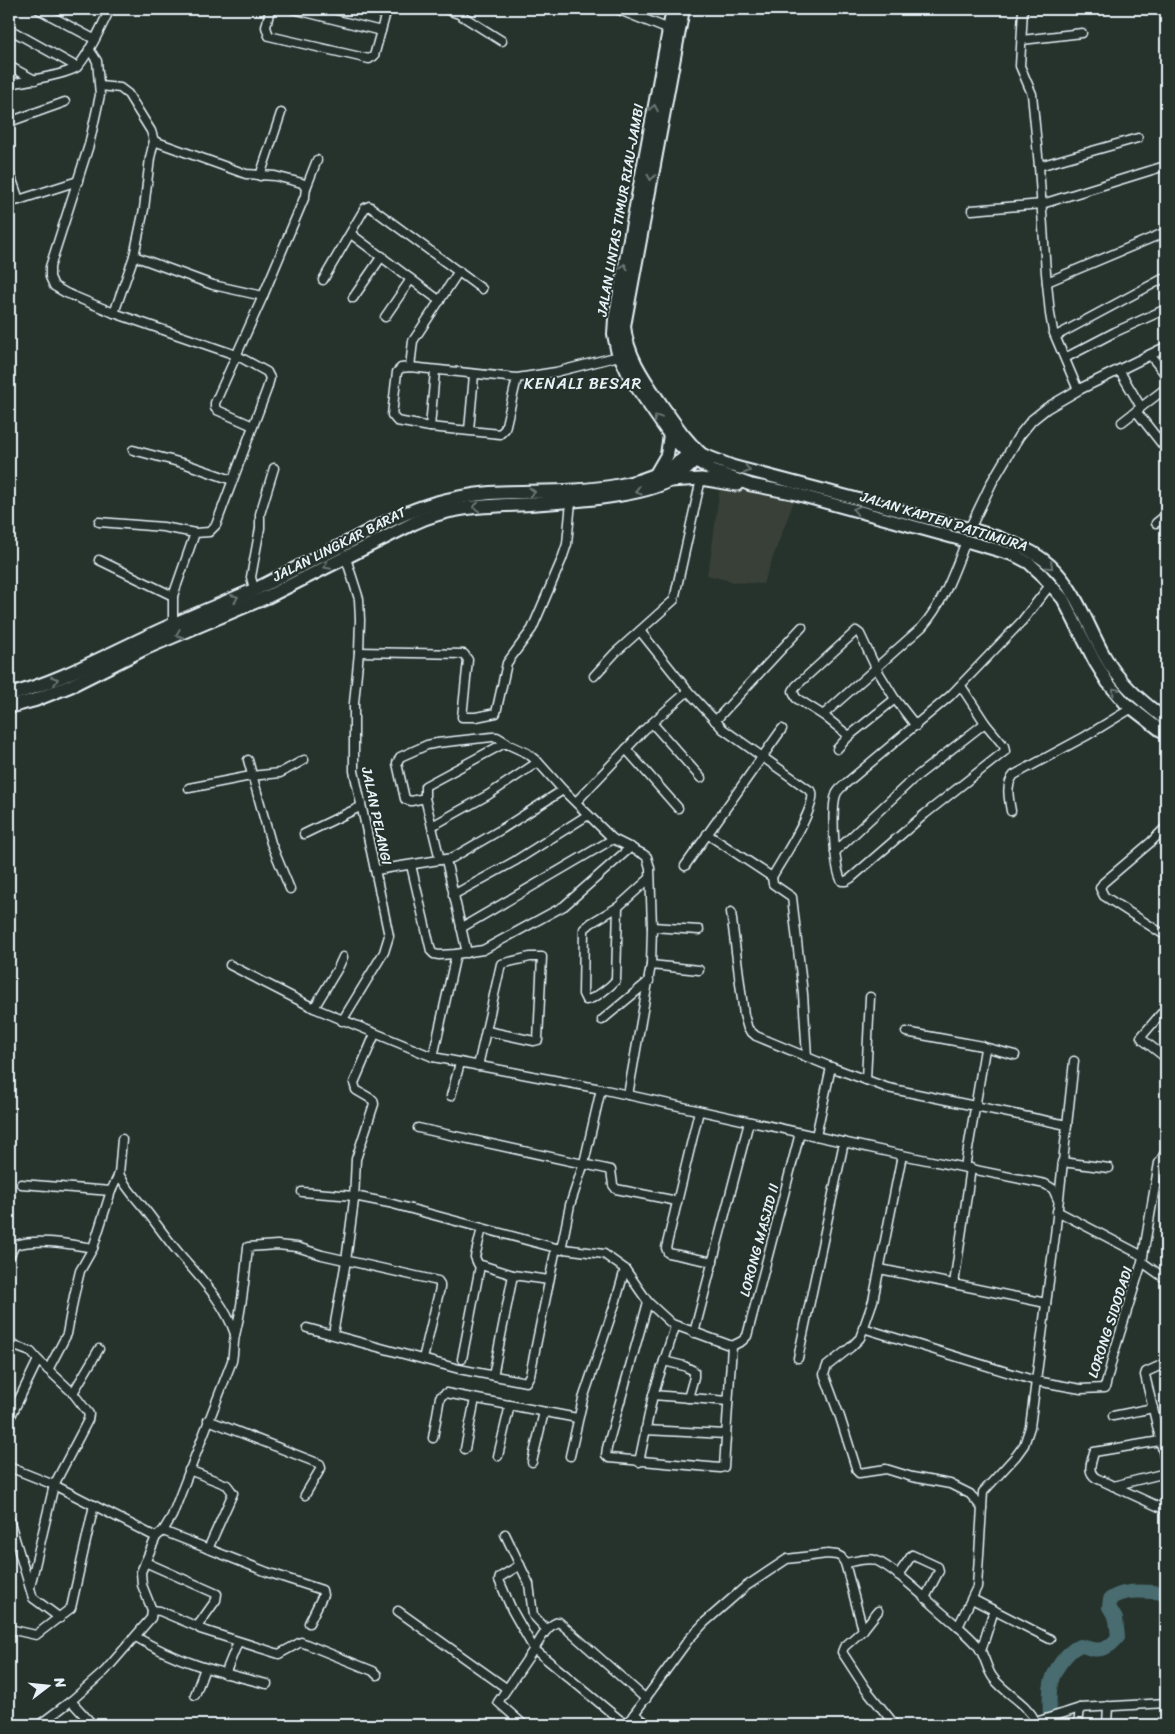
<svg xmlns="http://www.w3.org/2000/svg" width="1175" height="1734" viewBox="0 0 1175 1734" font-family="Sriracha,sans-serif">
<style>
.built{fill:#393f38}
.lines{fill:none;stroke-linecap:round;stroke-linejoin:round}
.river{stroke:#4a6c70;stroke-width:14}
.minor-casing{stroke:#e8f1f8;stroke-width:11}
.tertiary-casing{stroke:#e8f1f8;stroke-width:12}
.primary-casing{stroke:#e8f1f8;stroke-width:15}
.trunk-casing{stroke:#e8f1f8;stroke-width:16}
.minor{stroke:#26332d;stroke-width:8}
.tertiary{stroke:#26332d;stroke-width:9}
.primary{stroke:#26332d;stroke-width:11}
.trunk{stroke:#26332d;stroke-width:12}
.oneway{stroke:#6a7674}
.labels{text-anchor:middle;stroke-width:4;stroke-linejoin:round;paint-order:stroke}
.street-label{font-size:14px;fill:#e8f1f8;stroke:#26332d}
.quarter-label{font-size:16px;letter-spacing:1px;fill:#e8f1f8;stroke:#26332d}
</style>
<rect width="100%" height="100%" fill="#26332d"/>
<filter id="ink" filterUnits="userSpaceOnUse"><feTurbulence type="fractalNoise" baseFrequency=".02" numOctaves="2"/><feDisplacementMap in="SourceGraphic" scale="10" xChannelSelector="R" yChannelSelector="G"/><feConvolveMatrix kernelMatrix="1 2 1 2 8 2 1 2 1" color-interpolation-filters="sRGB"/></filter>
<g filter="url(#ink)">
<polygon class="built" points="720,486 795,498 763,584 734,582 707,575 711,555"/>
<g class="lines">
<path class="river" d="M1050,1725C1050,1695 1045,1679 1067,1655C1071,1651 1075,1647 1080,1646C1084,1646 1088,1648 1092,1649C1104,1651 1111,1646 1118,1637L1116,1619L1109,1607L1110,1599C1125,1588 1148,1592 1166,1593"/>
<g class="minor-casing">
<g id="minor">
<polyline points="38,9 94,39"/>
<polyline points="270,9 266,27 269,36 369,59 374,56 387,9"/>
<polyline points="293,9 381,31"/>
<polyline points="445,9 459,14 502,41"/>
<polyline points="1023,9 1020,66 1032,94 1039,166 1046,273 1050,314 1053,331 1078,390"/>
<polyline points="9,29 77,67"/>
<polyline points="1022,40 1082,33"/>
<polyline points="89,49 97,61 100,95 89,145 50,267 50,277 54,286 66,293 114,313 236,355 267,372 270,378 267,389 216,525 209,532 195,533 173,596 173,625"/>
<polyline points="9,66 35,80"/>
<path d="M9,84C21,82 69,74 77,67C88,57 103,23 110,9"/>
<polyline points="100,86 120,88 128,94 151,131 154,141 150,158 144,209 134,256 114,313"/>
<polyline points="9,122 65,102"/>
<polyline points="154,141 246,174 275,176 302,183 306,188 305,196 263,296 215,403 215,408 217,410 253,426"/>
<polyline points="1039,166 1138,138"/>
<polyline points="9,171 19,200"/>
<polyline points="260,176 281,113"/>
<polyline points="306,188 317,160"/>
<polyline points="9,203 78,181"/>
<polyline points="972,210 1042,204 1165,166"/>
<polyline points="351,234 440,301"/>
<polyline points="134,256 213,285 263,296"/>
<polyline points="323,280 365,208 369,206 482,289"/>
<polyline points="1047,282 1166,232"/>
<polyline points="353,298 382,256"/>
<polyline points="385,317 411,279"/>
<polyline points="1056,336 1166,277"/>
<polyline points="1150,355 1166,375"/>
<polyline points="1065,358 1115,332 1166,309"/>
<polyline points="410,367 413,341 459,271"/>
<polyline points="1119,370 1141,407"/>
<polyline points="517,378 505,429 500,434 430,427 397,421 392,415 397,372 401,368 410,367 517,378 556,372 623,355"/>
<polyline points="1136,411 1165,448"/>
<polyline points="1122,422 1166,388"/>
<polyline points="430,427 435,371"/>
<polyline points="469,430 474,375"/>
<polyline points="133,450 186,464 232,480"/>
<polyline points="99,522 163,527 195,533"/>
<polyline points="1156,523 1166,515"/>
<polyline points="99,560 173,596"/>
<polyline points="254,589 251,577 260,528 260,514 274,468"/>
<path d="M640,631L688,691L723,729L812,792C816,809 781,861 772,877"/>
<polyline points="359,652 464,654 468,660 462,717 476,717 496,713 507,663 532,629 562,559 567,544 571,502"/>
<polyline points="594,676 615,653 674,600 701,479"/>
<path d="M961,686L985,723L1004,746L1005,751L925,814L851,878L846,881H842C834,872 831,806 836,795C837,791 841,788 844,785L950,696L1022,621L1051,584"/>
<path d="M823,715L922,627C944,602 954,572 966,541"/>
<polyline points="715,721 802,627"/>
<polyline points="652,723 701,778"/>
<polyline points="849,736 823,715 796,698 793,691 796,686 856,631 860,634 876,668 895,699 916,726"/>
<polyline points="626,749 678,808"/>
<polyline points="837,749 849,736 895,699"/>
<polyline points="248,760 271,843 290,889"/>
<polyline points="189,788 251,776 280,773 304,760"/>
<polyline points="425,798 411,801 405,799 397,763 400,757 427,745 437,743 492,737 497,737 507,743"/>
<polyline points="576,802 644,730 688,691"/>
<path d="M1011,811C1009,799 1005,785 1014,775L1086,736L1132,708"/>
<polyline points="432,826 488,795 538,762"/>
<polyline points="1166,827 1151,842 1103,883 1100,888 1104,896 1166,936"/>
<polyline points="304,834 360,807"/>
<polyline points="707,834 772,877 773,884 792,897 803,994 807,1057"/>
<polyline points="835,852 912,780 985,723"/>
<polyline points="440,860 425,798 425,786 505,743 527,753 538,762 563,790 613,839 643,854 647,857 650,868 652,927 651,965 628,1095"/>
<polyline points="446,860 467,953"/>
<polyline points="411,865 431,951 434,954 439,955 456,954 483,950 564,906 631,847"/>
<polyline points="685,866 782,729"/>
<polyline points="376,870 452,858 502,829 563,790"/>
<polyline points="453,895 515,861 588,815"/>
<path d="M618,907L616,980C610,987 595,999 586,1000L583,994L584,929L591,923L618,907L650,878"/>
<polyline points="731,912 744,1015 748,1029 756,1036 831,1067 888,1088 1067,1125"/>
<polyline points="652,927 699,930"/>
<polyline points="461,928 613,839"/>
<polyline points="230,965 314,1008 433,1057 601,1089 902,1155 1045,1184 1053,1189 1058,1200"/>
<polyline points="651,965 699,970"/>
<polyline points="314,1008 338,968 343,957"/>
<polyline points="1166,1008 1141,1037 1143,1040 1166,1058"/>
<polyline points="602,1020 649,981"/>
<polyline points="342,1021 384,952 389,936 354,771 354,703 359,652 360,620 359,599 345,555"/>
<polyline points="906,1032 982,1046 985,1049 965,1167"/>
<polyline points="984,1047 1015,1055"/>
<polyline points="433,1057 456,954"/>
<polyline points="478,1066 501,964 530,957 542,957 538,1040 534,1041 487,1031"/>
<polyline points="866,1080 870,997"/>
<polyline points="451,1096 460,1063"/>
<polyline points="699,1111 666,1248 668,1253 713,1262"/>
<polyline points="418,1128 611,1170 613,1185 616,1189 677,1201"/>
<polyline points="816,1136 831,1067"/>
<polyline points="902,1155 873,1301 860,1338 851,1347 827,1366 824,1374 840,1417 857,1471 859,1473 886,1469 912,1477 950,1484 970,1494 982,1508"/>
<polyline points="1062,1162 1109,1168"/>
<path d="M119,1174C126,1188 135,1197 144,1208C156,1223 166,1238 178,1252C199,1277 224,1301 235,1334"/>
<polyline points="21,1184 111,1191"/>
<polyline points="302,1192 354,1196 389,1203 556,1248 604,1254 625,1269 648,1302 672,1324 732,1346"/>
<polyline points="1057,1211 1143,1256"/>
<polyline points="482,1228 475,1257 478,1264 513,1275 549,1280"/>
<polyline points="561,1250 570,1205 584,1163 601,1089"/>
<path d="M9,1257L15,1245C40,1238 68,1244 93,1248"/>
<polyline points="1142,1262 1166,1279"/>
<polyline points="880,1269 1046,1303"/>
<polyline points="954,1284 971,1168"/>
<polyline points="648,1302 607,1448 606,1455 609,1458 720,1468 724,1467 732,1346"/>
<polyline points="307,1328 459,1369 526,1382 530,1375 556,1248"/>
<polyline points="863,1328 1036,1381 1081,1389 1105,1388 1113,1356 1142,1262 1159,1163 1166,1151"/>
<polyline points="694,1333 749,1122"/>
<polyline points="333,1334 346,1261 354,1200 356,1159 374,1104 373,1100 356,1090 354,1083 375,1034"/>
<polyline points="9,1344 31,1352 38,1360 73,1393 89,1414 88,1420 54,1485 30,1587"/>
<polyline points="732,1346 742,1341 747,1336 800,1133"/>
<polyline points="798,1358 844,1142"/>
<polyline points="462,1359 480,1266"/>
<polyline points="664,1361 684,1366 694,1371 694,1377 688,1398"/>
<polyline points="1166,1363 1146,1372 1145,1375 1166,1464"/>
<polyline points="48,1370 67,1334 74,1296 80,1271 93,1248 111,1191 119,1174 122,1139"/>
<polyline points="494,1371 513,1275"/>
<polyline points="73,1393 99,1349"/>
<polyline points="653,1395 728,1401"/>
<polyline points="1113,1416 1153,1408"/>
<polyline points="9,1420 38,1360"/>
<polyline points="208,1420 320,1464 321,1468 305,1495"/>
<polyline points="645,1430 726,1434"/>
<polyline points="433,1438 440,1397 446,1393 577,1418"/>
<path d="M1166,1440L1094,1452C1092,1462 1086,1471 1096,1478L1166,1510"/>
<polyline points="465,1449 475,1399"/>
<polyline points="498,1456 510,1405"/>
<polyline points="570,1456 583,1399 615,1304 625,1269"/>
<polyline points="532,1462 544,1412"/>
<polyline points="639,1462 653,1395 675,1327"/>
<polyline points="9,1467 54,1485 156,1537"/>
<polyline points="189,1470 227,1485 233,1493 208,1549"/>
<polyline points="1113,1486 1166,1473"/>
<polyline points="9,1519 33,1598 60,1618"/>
<polyline points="163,1531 267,1572 322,1590 323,1595 309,1623"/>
<polyline points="505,1534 529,1584 533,1615 547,1630"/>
<polyline points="145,1562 217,1594 216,1600 199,1624 198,1627 200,1629 279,1654 301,1642 373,1671 377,1675"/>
<polyline points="845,1563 863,1630"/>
<polyline points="520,1565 500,1577 499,1580 512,1610 534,1649 498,1702 524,1725"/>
<polyline points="898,1575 912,1555 938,1567 939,1571 925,1598"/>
<polyline points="972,1599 1050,1639"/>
<polyline points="152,1610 160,1611 198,1627"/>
<polyline points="398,1611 506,1688"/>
<polyline points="878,1611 863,1630 844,1647 842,1652 866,1689 895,1725"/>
<polyline points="958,1627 977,1587 983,1492 1016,1456 1024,1445 1030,1427 1055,1235 1074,1061"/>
<polyline points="9,1629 36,1635 71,1608 94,1505"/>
<path d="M136,1637C179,1663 218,1672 267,1684"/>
<polyline points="981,1651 994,1610"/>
<polyline points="225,1674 238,1642"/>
<polyline points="195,1695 205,1668"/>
<polyline points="71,1701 93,1725"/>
<polyline points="634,1714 649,1725"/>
<polyline points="9,1716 16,1725"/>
<polyline points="1036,1722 1080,1708 1166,1703"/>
<path d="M39,1725L71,1701L105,1671L151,1618L152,1610L142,1585L141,1572L156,1537L163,1531L172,1516L232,1361C234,1351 233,1341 236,1331C243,1303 245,1275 248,1247L277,1245L297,1247L322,1255L438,1281L440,1284V1288L423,1359"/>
<path d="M626,1725L689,1639L705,1622L745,1587L787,1559L827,1554L837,1555L841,1557L845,1563C854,1562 866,1557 875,1560C895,1568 929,1602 947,1617C957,1626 969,1635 977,1645C986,1656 986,1670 994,1679C1008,1696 1025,1701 1036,1722L1035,1725"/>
<path d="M626,1725L534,1649C540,1641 547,1624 559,1622L646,1699"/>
<polyline points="1078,1725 1080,1708"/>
<polyline points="1107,1725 1108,1706"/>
</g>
</g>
<g class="tertiary-casing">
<g id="tertiary">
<polyline points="618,9 668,29"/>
<polyline points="969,530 992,482 1019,436 1032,420 1047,408 1078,390 1166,347"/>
</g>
</g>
<g class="primary-casing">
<g id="primary">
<path d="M701,454L732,466C796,483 859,499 923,517C961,527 1021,538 1050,565C1076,589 1087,624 1104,655C1119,683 1142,701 1166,720"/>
<polyline points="695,460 713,471 751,485 792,493 966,541 1014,555 1029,563 1041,574 1063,599 1095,662 1108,683 1125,703 1160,730 1166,733"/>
<polyline points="670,481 701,479 737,485"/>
</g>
</g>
<g class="trunk-casing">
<g id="trunk">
<polyline points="673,9 615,319 614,334 617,349 630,377 670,435 695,460"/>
<polyline points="656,474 667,455 670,435"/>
<path d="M9,695C57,682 99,659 144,638C181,620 220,605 258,588C278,578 298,567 319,557C357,539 393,515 435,503C453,498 471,495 490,493C554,489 647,500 695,448"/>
<path d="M9,707L35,700L70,686L146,648L267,597L414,523C452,505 489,506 530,504C560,502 589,500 618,495C638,492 662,487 679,475C688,469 694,461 701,454C685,440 674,423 662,406C645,381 627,357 624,326L683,9"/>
</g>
</g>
<use href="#minor" class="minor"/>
<use href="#tertiary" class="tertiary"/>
<use href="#primary" class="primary"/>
<use href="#trunk" class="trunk"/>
</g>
<defs><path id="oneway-chevron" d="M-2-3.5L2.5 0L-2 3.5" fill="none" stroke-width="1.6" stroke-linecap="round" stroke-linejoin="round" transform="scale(1.25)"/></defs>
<g class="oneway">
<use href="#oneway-chevron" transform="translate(654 108) rotate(-80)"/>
<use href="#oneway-chevron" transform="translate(651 177) rotate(100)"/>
<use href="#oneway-chevron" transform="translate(624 267) rotate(-80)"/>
<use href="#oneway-chevron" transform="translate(657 418) rotate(-124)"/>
<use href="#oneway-chevron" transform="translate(747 470) rotate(14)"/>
<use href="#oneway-chevron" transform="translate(638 491) rotate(164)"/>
<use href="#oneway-chevron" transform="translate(532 492) rotate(-2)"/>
<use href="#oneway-chevron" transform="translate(476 507) rotate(175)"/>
<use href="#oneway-chevron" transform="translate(856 510) rotate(-165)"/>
<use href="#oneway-chevron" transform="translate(327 566) rotate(153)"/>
<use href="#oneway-chevron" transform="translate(1050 566) rotate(43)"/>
<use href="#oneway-chevron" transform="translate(235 598) rotate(-23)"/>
<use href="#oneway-chevron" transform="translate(179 634) rotate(158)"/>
<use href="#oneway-chevron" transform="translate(55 680) rotate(-20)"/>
<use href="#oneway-chevron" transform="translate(1115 691) rotate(-131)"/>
</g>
</g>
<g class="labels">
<g class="street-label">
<text transform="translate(620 210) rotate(-80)" y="5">JALAN LINTAS TIMUR RIAU-JAMBI</text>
<text transform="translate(944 521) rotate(17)" y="5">JALAN KAPTEN PATTIMURA</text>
<text transform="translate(339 544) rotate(-27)" y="5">JALAN LINGKAR BARAT</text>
<text transform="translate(377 816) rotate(78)" y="5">JALAN PELANGI</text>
<text transform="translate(759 1240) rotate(-75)" y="5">LORONG MASJID II</text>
<text transform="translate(1110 1322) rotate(-72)" y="5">LORONG SIDODADI</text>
</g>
<g class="quarter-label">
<text x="583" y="389">KENALI BESAR</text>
</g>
</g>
<rect width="1175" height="1734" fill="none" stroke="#26332d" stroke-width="30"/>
<rect x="15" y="15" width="1145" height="1704" fill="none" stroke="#e8f1f8" stroke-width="2" filter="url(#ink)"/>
<g transform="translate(48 1686) rotate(74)" stroke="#26332d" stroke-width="4" paint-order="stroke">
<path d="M0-4L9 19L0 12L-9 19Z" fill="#e8f1f8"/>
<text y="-8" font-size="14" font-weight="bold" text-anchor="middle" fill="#e8f1f8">N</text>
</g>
</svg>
